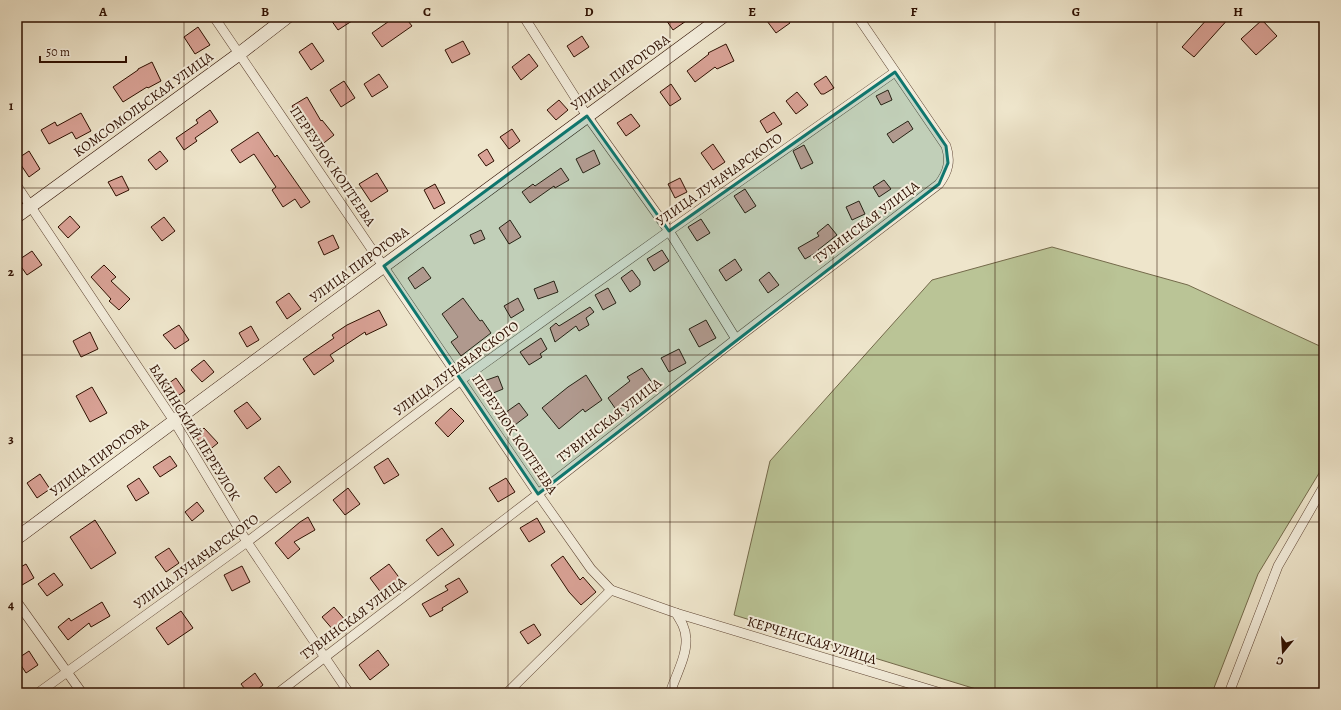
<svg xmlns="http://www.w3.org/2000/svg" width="1341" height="710" viewBox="0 0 1341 710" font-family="Alegreya,serif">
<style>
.green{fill:#bac496;stroke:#746a4b}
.building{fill:#d9a296;stroke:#2e0f00}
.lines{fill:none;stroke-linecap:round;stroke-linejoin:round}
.minor-casing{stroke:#5e4433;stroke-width:10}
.secondary-casing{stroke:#2e0f00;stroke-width:14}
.minor{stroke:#f4eedd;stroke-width:9}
.secondary{stroke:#f4eedd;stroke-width:13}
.marked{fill:#0f766e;fill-opacity:0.2;stroke:#0f766e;stroke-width:3;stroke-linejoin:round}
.grid{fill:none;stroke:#2e0f00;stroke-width:1;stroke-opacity:0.55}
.labels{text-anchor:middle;stroke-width:4;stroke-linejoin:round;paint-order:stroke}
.street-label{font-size:14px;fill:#2e0f00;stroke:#f4eedd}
.neatline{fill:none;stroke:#2e0f00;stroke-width:1.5}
.grid-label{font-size:13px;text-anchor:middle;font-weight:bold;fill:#2e0f00}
</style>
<rect width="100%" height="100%" fill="#eee5cb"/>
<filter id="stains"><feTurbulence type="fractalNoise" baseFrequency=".005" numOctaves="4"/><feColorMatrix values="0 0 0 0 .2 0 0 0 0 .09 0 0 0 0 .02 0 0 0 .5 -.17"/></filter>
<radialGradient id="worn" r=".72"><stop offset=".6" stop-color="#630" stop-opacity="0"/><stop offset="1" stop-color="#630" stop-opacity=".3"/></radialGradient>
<polygon class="green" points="1052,247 1188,285 1324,348 1324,465 1258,574 1212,693 989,693 734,615 770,461 932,280"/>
<g class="building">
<polygon points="329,17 358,17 338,30"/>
<polygon points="395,17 405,17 412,26 382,47 372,33"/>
<polygon points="664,17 692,17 673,30"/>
<polygon points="764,17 786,17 790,23 776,33"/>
<polygon points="1209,17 1230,17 1194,57 1182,47"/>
<polygon points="1262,20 1277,36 1256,55 1241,39"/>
<polygon points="198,27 210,45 195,54 184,37"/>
<polygon points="582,36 589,47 574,57 567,46"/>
<polygon points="463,41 470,54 452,63 445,50"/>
<polygon points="312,43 324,61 311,70 299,52"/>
<polygon points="726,44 734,61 717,69 715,67 695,82 687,71 709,54 708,53"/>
<polygon points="529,54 538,66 521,80 512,67"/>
<polygon points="152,62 161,81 148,88 147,87 123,102 113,87 138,70 138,69"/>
<polygon points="379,74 388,87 372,97 364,84"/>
<polygon points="826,76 834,88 824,94 821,94 814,84"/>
<polygon points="344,81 355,98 341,107 330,90"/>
<polygon points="671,84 681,99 670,106 660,92"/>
<polygon points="888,90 892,100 881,105 876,96"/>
<polygon points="797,92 808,105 796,114 786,101"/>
<polygon points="307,97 321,121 322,120 334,135 320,146 303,124 292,106"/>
<polygon points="559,100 568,110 556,120 547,110"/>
<polygon points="210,110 218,122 195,138 197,141 184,150 176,138 198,123 196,120"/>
<polygon points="774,112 782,124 767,133 760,121"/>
<polygon points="81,113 91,131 76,139 72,132 49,144 41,130 55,122 57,126"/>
<polygon points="631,114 640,126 626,136 617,123"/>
<polygon points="908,121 913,129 893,143 887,134"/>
<polygon points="512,129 520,141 509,149 500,137"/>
<polygon points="258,132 275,157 277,155 310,202 301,208 295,199 283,207 272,190 276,187 254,154 240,163 231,150"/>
<polygon points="713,144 725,162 713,170 701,153"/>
<polygon points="804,145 813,163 801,169 793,151"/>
<polygon points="487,149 494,161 486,166 478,155"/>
<polygon points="594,150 600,164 583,173 576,159"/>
<polygon points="29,151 40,169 29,177 17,159"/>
<polygon points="160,151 168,161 156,170 148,160"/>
<polygon points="561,168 569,180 555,188 554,186 530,203 522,192 533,184 535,186"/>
<polygon points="377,173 388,191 371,202 359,184"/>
<polygon points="122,176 129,190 116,196 108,182"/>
<polygon points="680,178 687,192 675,198 668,184"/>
<polygon points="884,180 891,189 879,197 873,187"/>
<polygon points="435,184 445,203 434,209 424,190"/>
<polygon points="745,189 756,206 745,213 734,196"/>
<polygon points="859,201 865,214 852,220 846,207"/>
<polygon points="70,216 80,227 68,238 58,227"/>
<polygon points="164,217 175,231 162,241 151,227"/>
<polygon points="701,219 710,233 697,241 688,227"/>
<polygon points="510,220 521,237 509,244 499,228"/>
<polygon points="828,224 837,235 818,250 819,251 805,259 798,248 819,236 817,233"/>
<polygon points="481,230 485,239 474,244 470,235"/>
<polygon points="333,235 339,248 324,255 318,242"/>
<polygon points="662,250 669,261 654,271 647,259"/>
<polygon points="32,251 42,265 27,275 17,261"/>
<polygon points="735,259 742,270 726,281 719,270"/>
<polygon points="104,265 116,277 111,281 130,299 119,310 109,301 111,299 91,277"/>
<polygon points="423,267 431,278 415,289 408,278"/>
<polygon points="632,270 640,281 640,285 630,292 621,278"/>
<polygon points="769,272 779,285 768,293 759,280"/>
<polygon points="554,281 558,292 538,299 534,289"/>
<polygon points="608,288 616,303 603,310 595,295"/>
<polygon points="289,293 301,309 287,319 276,302"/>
<polygon points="463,298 480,321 482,320 491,333 461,356 451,342 458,337 442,314"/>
<polygon points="518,298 524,310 511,318 504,306"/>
<polygon points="590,307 594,312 586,318 589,325 579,331 576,326 555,342 550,328 556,323 559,326"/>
<polygon points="379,310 387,325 366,335 365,332 330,355 334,361 314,375 303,359 334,338 332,335 347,325"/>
<polygon points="706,320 716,338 699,347 689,329"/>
<polygon points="179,325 189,340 175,349 163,335"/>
<polygon points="251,326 259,340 247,347 239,333"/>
<polygon points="90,332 98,349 81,357 73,341"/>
<polygon points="541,338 547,349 540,354 542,357 529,365 520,352"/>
<polygon points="679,349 686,363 669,372 661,358"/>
<polygon points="204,360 214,372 202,382 191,370"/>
<polygon points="642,368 655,387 640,396 639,395 617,411 608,398 630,381 627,377"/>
<polygon points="586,375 602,400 585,412 583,409 559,429 542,408 568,387"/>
<polygon points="498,376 503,389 486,396 481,382"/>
<polygon points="176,378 185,391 173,399 165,386"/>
<polygon points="92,387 107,413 90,422 76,396"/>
<polygon points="247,402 261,419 247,429 234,411"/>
<polygon points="519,403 528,415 511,428 502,415"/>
<polygon points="451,408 464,421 448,437 435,423"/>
<polygon points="204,428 218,443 208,451 195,436"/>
<polygon points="170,456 177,466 160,477 153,467"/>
<polygon points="388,458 399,475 384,484 374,467"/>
<polygon points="279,466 291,482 276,493 264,478"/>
<polygon points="40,474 50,489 37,498 27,483"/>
<polygon points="139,478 149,493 136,501 127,486"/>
<polygon points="506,478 515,492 498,502 489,488"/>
<polygon points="348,488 360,504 345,515 333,500"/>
<polygon points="197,502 204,511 192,521 185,512"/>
<polygon points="308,517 315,530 294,542 300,549 288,559 275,543 300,522"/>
<polygon points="537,518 545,532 529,542 520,528"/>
<polygon points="95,520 116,553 91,569 70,537"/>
<polygon points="442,528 454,545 438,556 426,540"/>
<polygon points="169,548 179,563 166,572 155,557"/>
<polygon points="563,556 580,580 583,577 596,592 581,605 569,592 551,565"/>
<polygon points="26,564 34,578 17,588 17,569"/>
<polygon points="389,564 401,580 382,594 370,578"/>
<polygon points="242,566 250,582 232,591 224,575"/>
<polygon points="54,573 63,585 47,596 38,584"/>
<polygon points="459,578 468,592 442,608 443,610 430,617 422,604 448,590 445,586"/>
<polygon points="102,602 110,616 91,627 89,623 68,640 58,627 69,618 71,621"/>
<polygon points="334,607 346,621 334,631 322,617"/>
<polygon points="181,611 193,628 168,645 156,628"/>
<polygon points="534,624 541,635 528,644 520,632"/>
<polygon points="378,650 389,665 370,680 359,665"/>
<polygon points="29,651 38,665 26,673 17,659"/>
<polygon points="255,673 263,685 253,693 248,693 241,684"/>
</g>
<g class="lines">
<g class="minor-casing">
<g id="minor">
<path d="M214,17L538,494L591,569L611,590L676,613C681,621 686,629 686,639C687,656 675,677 670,693"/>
<polyline points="524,17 587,116 669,231 736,339"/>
<polyline points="17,186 174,421 247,542 349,693"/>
<polyline points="17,602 82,693"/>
<polyline points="676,613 941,693"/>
<polyline points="38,693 247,542 461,380 669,231 895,72"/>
<path d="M278,693L538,494L736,339L939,184C948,172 951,161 946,146L858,17"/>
<polyline points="507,693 611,590"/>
<polyline points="1229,693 1278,566 1324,486"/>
</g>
</g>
<g class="secondary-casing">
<g id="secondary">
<polyline points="17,216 239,54 287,17"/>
<polyline points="17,538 309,321 722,17"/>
</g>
</g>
<use href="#minor" class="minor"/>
<use href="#secondary" class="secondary"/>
</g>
<path class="marked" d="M895,72L946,146L948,163L939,184L538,494L384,266L587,116L669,231Z"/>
<path class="grid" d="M184,17V693M346,17V693M508,17V693M670,17V693M833,17V693M995,17V693M1157,17V693M17,188H1324M17,355H1324M17,522H1324"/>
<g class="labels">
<g class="street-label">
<text transform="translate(620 72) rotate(-36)" y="5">УЛИЦА ПИРОГОВА</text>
<text transform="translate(143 104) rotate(-36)" y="5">КОМСОМОЛЬСКАЯ УЛИЦА</text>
<text transform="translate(333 166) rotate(56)" y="5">ПЕРЕУЛОК КОПТЕЕВА</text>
<text transform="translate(719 179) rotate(-35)" y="5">УЛИЦА ЛУНАЧАРСКОГО</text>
<text transform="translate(866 222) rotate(-37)" y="5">ТУВИНСКАЯ УЛИЦА</text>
<text transform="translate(359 264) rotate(-36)" y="5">УЛИЦА ПИРОГОВА</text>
<text transform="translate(456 368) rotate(-36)" y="5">УЛИЦА ЛУНАЧАРСКОГО</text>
<text transform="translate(609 420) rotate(-38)" y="5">ТУВИНСКАЯ УЛИЦА</text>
<text transform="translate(195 432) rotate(58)" y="5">БАКИНСКИЙ ПЕРЕУЛОК</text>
<text transform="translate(515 434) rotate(56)" y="5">ПЕРЕУЛОК КОПТЕЕВА</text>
<text transform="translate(99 457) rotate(-37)" y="5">УЛИЦА ПИРОГОВА</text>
<text transform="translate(196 561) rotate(-36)" y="5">УЛИЦА ЛУНАЧАРСКОГО</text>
<text transform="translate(353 618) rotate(-37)" y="5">ТУВИНСКАЯ УЛИЦА</text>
<text transform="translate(812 640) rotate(17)" y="5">КЕРЧЕНСКАЯ УЛИЦА</text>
</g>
</g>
<rect width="1341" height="710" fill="none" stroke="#eee5cb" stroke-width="44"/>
<g transform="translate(1283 652) rotate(198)" stroke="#f4eedd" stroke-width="3" paint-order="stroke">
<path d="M0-3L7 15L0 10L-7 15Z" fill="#2e0f00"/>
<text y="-6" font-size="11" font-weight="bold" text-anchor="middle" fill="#2e0f00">С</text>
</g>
<path d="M40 56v6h86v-6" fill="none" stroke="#2e0f00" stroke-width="2"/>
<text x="46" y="56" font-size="12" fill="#2e0f00" stroke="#f4eedd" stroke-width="3" paint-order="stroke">50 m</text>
<rect x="22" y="22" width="1297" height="666" class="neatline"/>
<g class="grid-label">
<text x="103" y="16">A</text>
<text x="265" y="16">B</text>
<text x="427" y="16">C</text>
<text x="589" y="16">D</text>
<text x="752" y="16">E</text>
<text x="914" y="16">F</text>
<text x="1076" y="16">G</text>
<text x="1238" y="16">H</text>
<text x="11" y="110">1</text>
<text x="11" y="276">2</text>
<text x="11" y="443">3</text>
<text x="11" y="609">4</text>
</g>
<rect width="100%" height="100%" filter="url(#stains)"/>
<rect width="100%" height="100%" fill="url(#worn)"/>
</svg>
